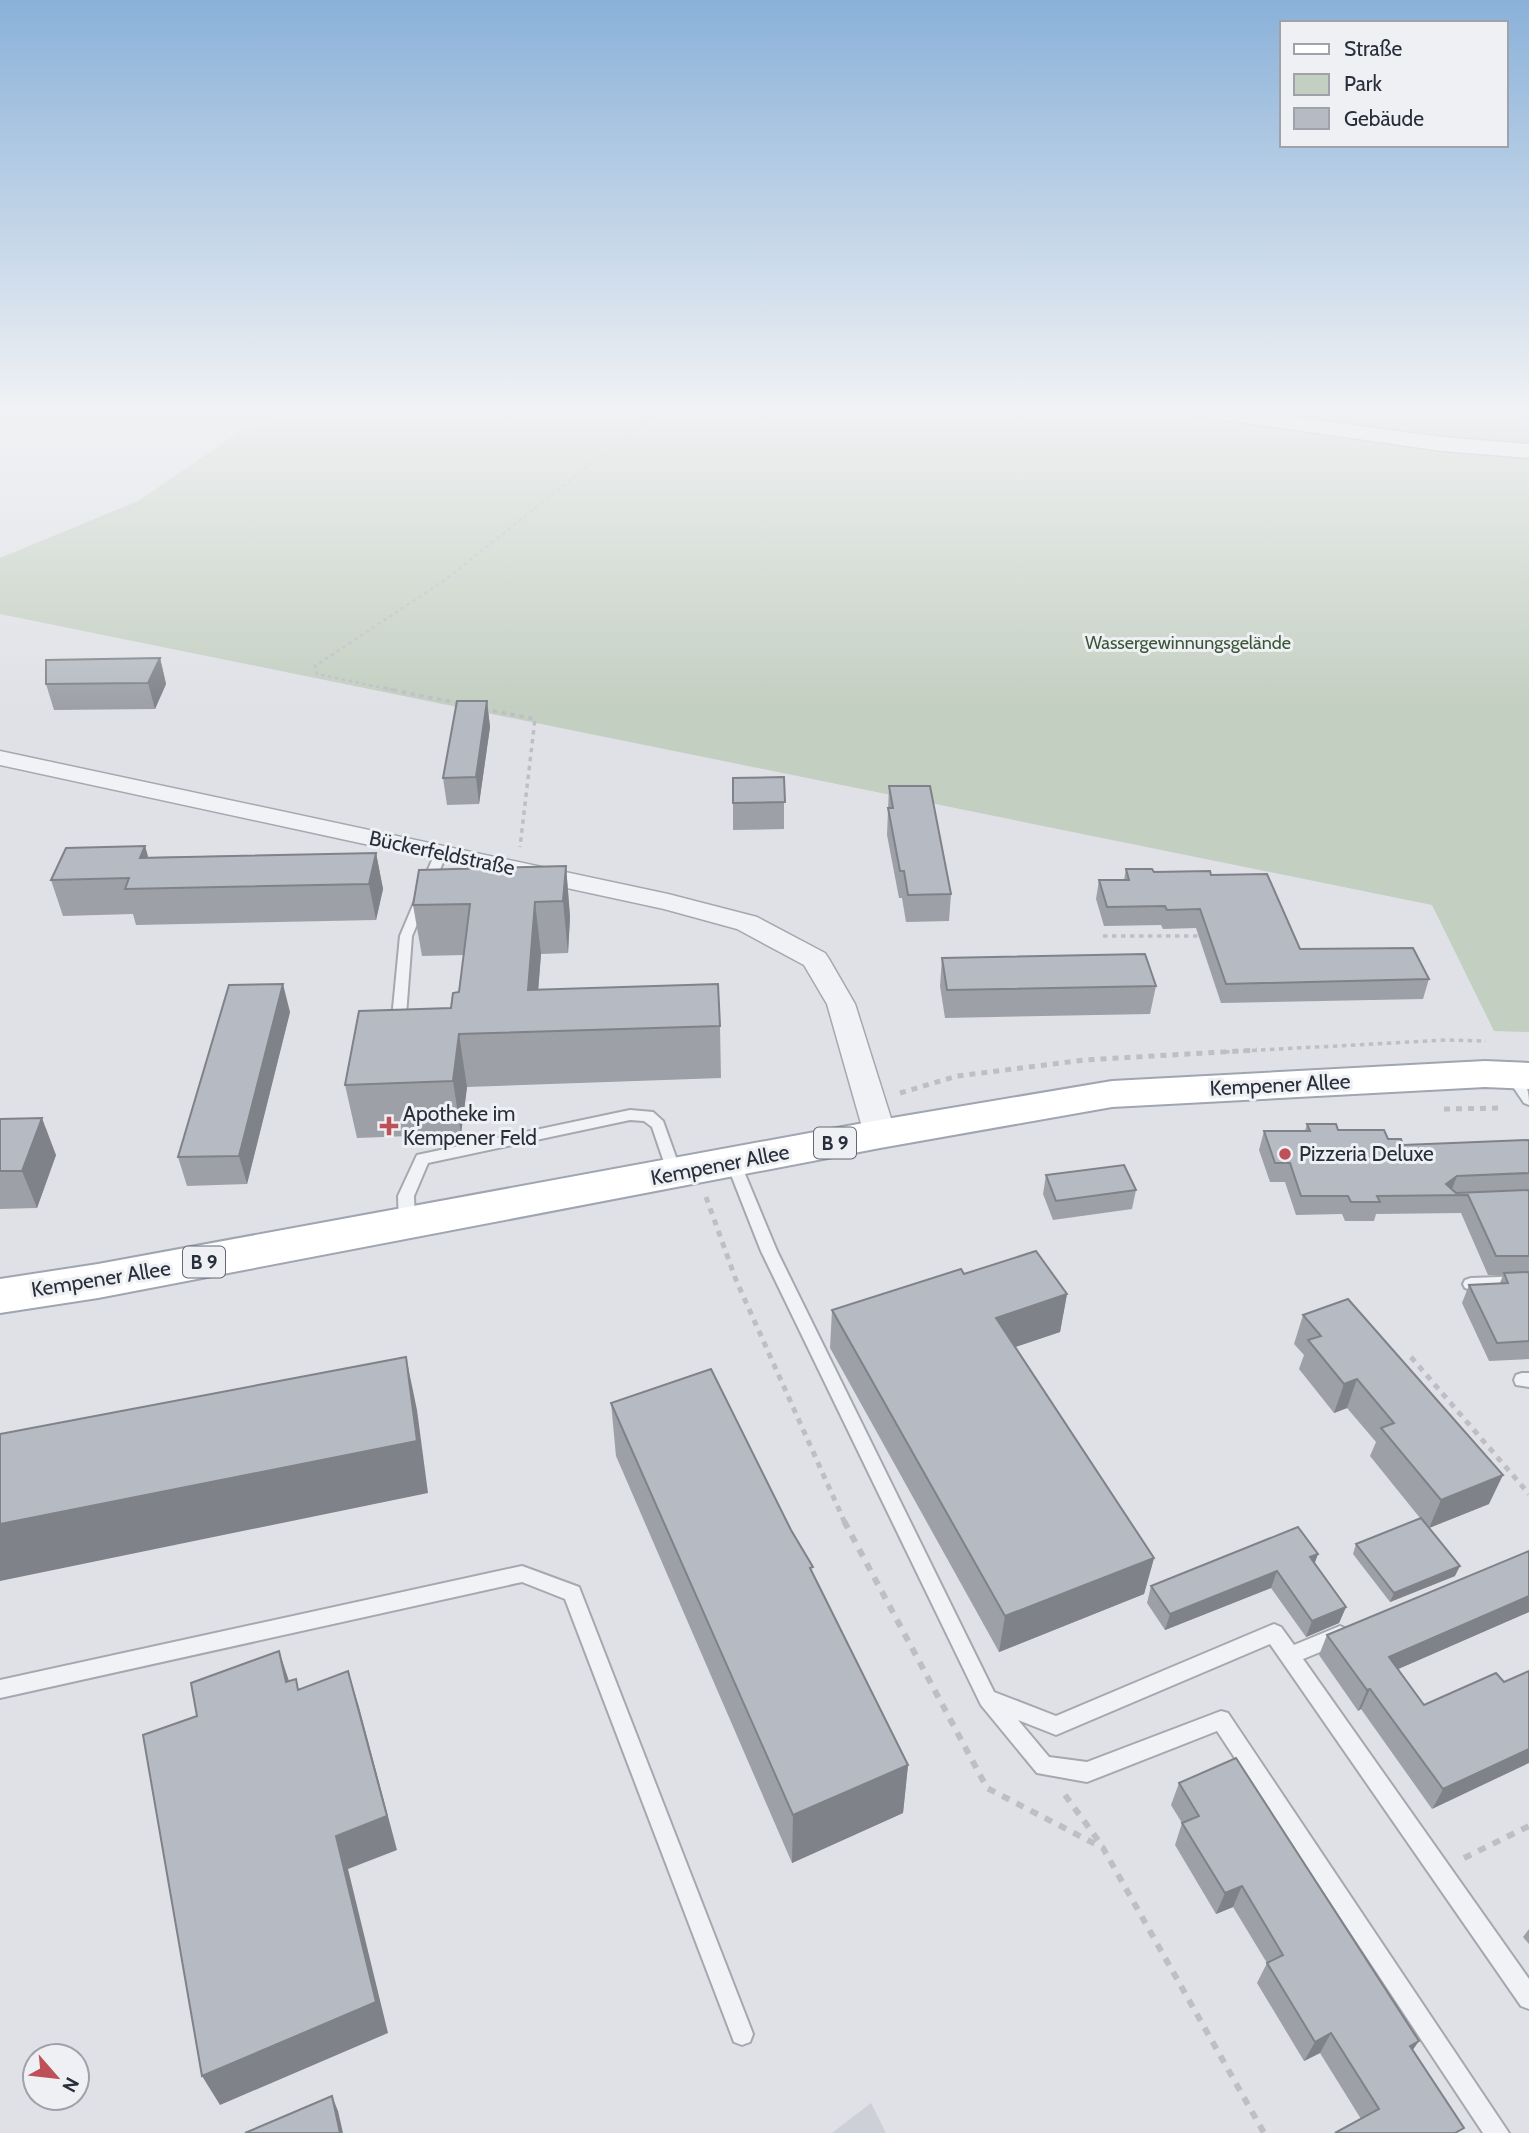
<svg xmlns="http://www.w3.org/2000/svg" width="1529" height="2133" viewBox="0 0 1529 2133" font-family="Cabin,sans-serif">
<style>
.built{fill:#cdd0d7}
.green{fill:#c3cfc1}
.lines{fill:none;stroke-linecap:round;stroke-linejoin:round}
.service-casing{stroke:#a5a8af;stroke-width:4}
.minor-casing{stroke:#a5a8af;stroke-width:3}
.tertiary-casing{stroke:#a5a8af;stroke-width:3}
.primary-casing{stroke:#9fa5b1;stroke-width:4}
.path-far3{stroke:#bdbfc5;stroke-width:2.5;stroke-dasharray:3.5 3.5;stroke-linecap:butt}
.path-far2{stroke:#bdbfc5;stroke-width:3.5;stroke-dasharray:4.5 4.5;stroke-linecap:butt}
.path-far1{stroke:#bdbfc5;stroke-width:5;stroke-dasharray:6 6;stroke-linecap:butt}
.path{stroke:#bdbfc5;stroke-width:6;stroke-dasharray:8 8;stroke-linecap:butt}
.service{fill:#f1f2f5;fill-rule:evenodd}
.minor{fill:#f1f2f5;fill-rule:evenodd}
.tertiary{fill:#f1f2f5;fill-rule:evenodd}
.primary{fill:#fff;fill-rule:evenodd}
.wall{fill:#9da0a7}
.shaded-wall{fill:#7f8288}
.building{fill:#b6bac2;stroke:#7f8288;stroke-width:2}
.poi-dot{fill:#be5158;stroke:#eef0f4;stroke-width:2.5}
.labels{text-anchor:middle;stroke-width:6;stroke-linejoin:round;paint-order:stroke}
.far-park-label{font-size:18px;fill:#3b5538;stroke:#eef0f4}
.shield{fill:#eef0f4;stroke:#646872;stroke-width:2}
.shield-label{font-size:19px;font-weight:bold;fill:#292e3b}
.street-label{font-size:21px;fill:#292e3b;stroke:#eef0f4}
.poi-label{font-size:21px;fill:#292e3b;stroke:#eef0f4;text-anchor:start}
</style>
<rect width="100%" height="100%" fill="#dfe1e6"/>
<polygon class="built" points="871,2103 886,2133 832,2133"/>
<g class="green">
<polygon points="322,410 1176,410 1426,445 1529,454 1529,1032 1494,1031 1432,905 0,614 0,558 138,501 245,428"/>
<polygon points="1233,410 1529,410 1529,446"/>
</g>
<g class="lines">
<g class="service-casing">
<g id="service">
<polygon points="441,849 447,853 412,936 405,1029 398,1033 391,1029 400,936 435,853"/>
<path d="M1512,1070C1526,1076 1529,1091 1529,1105L1524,1103L1505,1075Z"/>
<polygon points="630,1110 653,1112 663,1121 682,1174 680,1178 670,1178 668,1174 652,1127 644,1121 630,1120 428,1163 414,1196 415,1224 412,1228 402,1228 399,1224 398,1196 417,1155"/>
<polygon points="733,1157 738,1158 740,1162 777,1251 994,1692 1056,1716 1274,1624 1281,1627 1294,1645 1340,1626 1347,1629 1349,1635 1347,1641 1303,1659 1529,1979 1529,2009 1521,2006 1270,1644 1056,1735 1018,1720 1049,1757 1087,1762 1221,1711 1228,1713 1509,2133 1483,2133 1217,1731 1087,1782 1037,1773 981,1705 761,1251 726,1162 728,1158"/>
<polygon points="1529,1276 1529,1288 1471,1290 1465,1288 1463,1284 1465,1280 1471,1278"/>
<polygon points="1522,1373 1529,1373 1529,1387 1516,1385 1514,1380 1516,1375"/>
<polygon points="522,1566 579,1587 753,2034 750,2042 742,2045 734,2042 565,1599 522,1582 0,1698 0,1680"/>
</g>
</g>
<g class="minor-casing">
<polygon id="minor" points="0,751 668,894 757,917 825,953 829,959 855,1004 896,1134 891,1142 880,1145 869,1142 864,1134 827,1004 804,965 737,929 664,909 0,765"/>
</g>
<g class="tertiary-casing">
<polygon id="tertiary" points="1187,410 1241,410 1442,437 1529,444 1529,458 1442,451 1198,416"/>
</g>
<g class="primary-casing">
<polygon id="primary" points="1485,1061 1529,1063 1529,1089 1485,1087 1112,1107 880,1148 98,1298 0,1313 0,1279 98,1264 880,1120 1112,1081"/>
</g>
<polyline class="path-far3" points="393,690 317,674 315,666 445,580 658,410"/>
<g class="path-far2">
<polyline points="384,688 462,704"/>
<polyline points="484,709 535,719 520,847"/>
<polyline points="1103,936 1204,936"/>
<polyline points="1225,1052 1446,1040 1486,1041"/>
</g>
<g class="path-far1">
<polyline points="900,1093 957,1076 1084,1060 1257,1050"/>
<polyline points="1444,1109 1502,1108"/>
<polyline points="706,1197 736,1280 845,1523"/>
<polyline points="1411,1357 1529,1494"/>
</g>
<g class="path">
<polyline points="844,1521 987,1788 1103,1848 1264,2133"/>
<polyline points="1065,1795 1103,1847"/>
<polyline points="1464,1858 1529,1826"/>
</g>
<use href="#service" class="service"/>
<use href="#minor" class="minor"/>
<use href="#tertiary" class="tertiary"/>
<use href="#primary" class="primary"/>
</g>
<g class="wall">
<polygon points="160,658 166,684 155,709 54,710 46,684"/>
<polygon points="487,701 490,727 479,804 447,805 443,778"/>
<polygon points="784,777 784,829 733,830 733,803"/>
<polygon points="889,786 951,894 949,921 906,922 902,898 899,898 887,835"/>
<polygon points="145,846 148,857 376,853 383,889 376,920 136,925 133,914 63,916 51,880"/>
<polygon points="566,866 570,917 568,953 541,954 538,990 720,1026 721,1078 467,1087 461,1134 357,1138 345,1085 451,1008 459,992 464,955 422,956 413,905"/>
<polygon points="1126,869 1154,872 1211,875 1300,949 1429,979 1423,999 1221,1003 1196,928 1163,929 1161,925 1104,926 1096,899 1099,880 1124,880"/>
<polygon points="942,958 1156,986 1150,1014 945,1018 940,986"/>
<polygon points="290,1012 247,1184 187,1186 178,1157"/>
<polygon points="0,1119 56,1155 37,1208 0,1209"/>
<polygon points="1307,1124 1388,1139 1403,1145 1529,1140 1529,1359 1489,1361 1462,1303 1469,1285 1500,1283 1503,1275 1488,1275 1461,1213 1376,1214 1374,1221 1345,1221 1342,1214 1296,1215 1285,1182 1270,1182 1259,1150 1264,1131 1305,1131"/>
<polygon points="1046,1175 1136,1190 1132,1209 1053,1220 1043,1194"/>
<polygon points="964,1274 1067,1294 1060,1332 1015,1347 1154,1558 1144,1594 999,1652 830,1348 832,1310"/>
<polygon points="1303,1315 1489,1504 1429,1528 1455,1576 1390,1602 1353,1554 1356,1544 1420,1518 1370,1456 1376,1442 1347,1408 1334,1413 1299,1369 1304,1355 1294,1344"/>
<polygon points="611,1403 813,1574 908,1765 903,1813 792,1863 616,1456"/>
<polygon points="1529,1551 1529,1612 1398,1669 1424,1705 1504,1682 1432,1809 1361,1709 1358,1711 1319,1655 1327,1635"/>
<polygon points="1318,1554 1314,1563 1346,1607 1339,1623 1306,1637 1271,1588 1165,1630 1147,1603 1151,1586"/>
<polygon points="1179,1783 1413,2050 1464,2128 1361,2119 1320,2053 1304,2061 1257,1983 1267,1963 1233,1907 1216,1914 1175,1845 1182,1823 1171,1805"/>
<polygon points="1529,1929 1529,1944 1523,1937"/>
</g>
<g class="shaded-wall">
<polygon points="160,658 166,684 155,709 148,683"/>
<polygon points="487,701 490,727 479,804 476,777"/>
<polygon points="145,846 155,882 140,858"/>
<polygon points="376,853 383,889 376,920 369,884"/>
<polygon points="566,866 570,917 568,953 563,901"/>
<polygon points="535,902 541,954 535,1032 528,990"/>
<polygon points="283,984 290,1012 247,1184 239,1156"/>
<polygon points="459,1034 467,1087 461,1134 453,1081"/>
<polygon points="42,1118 56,1155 37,1208 22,1171"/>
<polygon points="1457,1176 1450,1194 1446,1184"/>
<polygon points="1067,1294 1060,1332 991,1355 996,1318"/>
<polygon points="406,1357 417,1410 428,1493 0,1581 0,1524"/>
<polygon points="1357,1379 1347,1408 1334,1413 1344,1384"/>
<polygon points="1503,1475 1489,1504 1429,1528 1441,1500"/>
<polygon points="1318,1554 1312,1571 1310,1557"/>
<polygon points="1154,1558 1144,1594 999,1652 1005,1616"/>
<polygon points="1460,1566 1455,1576 1390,1602 1394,1593"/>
<polygon points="1277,1571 1271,1588 1165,1630 1170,1614"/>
<polygon points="1529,1596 1529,1612 1380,1677 1389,1657"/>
<polygon points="1346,1607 1339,1623 1306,1637 1312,1621"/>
<polygon points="279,1651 291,1687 286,1682"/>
<polygon points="348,1671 359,1707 397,1850 348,1869 388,2033 220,2105 202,2076 336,1836"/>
<polygon points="1370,1689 1361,1709 1358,1711 1367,1690"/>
<polygon points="1529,1749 1529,1763 1432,1809 1443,1789"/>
<polygon points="908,1765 903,1813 792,1863 793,1815"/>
<polygon points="1242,1886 1233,1907 1216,1914 1225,1893"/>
<polygon points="1331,2033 1320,2053 1304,2061 1315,2042"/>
<polygon points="1419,2041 1406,2060 1410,2046"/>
<polygon points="332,2096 338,2111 343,2133 340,2133"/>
</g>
<g class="building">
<polygon points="160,658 148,683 46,684 46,660"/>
<polygon points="457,701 487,701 476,777 443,778"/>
<polygon points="784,777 785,802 733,803 733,778"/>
<polygon points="889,786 930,786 951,894 908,895 904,871 900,871 888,808 893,808"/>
<polygon points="145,846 140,858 376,853 369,884 125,889 129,878 51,880 66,848"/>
<polygon points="566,866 563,901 535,902 528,990 718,984 720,1026 459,1034 453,1081 345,1085 359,1011 451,1008 453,993 459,992 470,904 413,905 419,870"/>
<polygon points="1126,869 1152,869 1154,872 1210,871 1211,875 1267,874 1300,949 1413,948 1429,979 1226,984 1200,909 1167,910 1165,906 1107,907 1099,880 1129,880"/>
<polygon points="1145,954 1156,986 947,990 942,958"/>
<polygon points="283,984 239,1156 178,1157 229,985"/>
<polygon points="42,1118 22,1171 0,1171 0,1119"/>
<polygon points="1307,1124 1336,1124 1338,1130 1384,1130 1388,1139 1401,1139 1403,1145 1529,1140 1529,1173 1457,1176 1446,1184 1456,1193 1529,1190 1529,1256 1496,1256 1468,1195 1377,1196 1380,1202 1351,1202 1348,1196 1301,1196 1290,1163 1275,1163 1264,1131 1310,1131"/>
<polygon points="1124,1165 1136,1190 1056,1201 1046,1175"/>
<polygon points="1036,1251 1067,1294 996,1318 1154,1558 1005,1616 832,1310 961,1269 964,1274"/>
<polygon points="1529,1272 1529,1341 1497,1343 1469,1285 1508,1283 1504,1273"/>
<polygon points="1348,1299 1503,1475 1441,1500 1381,1428 1394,1423 1357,1379 1344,1384 1308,1340 1321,1336 1303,1315"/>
<polygon points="406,1357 417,1441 0,1524 0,1434"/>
<polygon points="711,1369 791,1530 813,1567 810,1568 908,1765 793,1815 611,1403"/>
<polygon points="1421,1518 1460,1566 1394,1593 1356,1544"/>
<polygon points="1298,1527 1318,1554 1310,1557 1346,1607 1312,1621 1277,1571 1170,1614 1151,1586"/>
<polygon points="1529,1551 1529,1596 1389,1657 1424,1705 1496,1673 1504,1682 1529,1671 1529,1749 1443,1789 1370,1689 1367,1690 1327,1635"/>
<polygon points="279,1651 286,1682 296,1679 298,1690 348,1671 387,1816 336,1836 376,2002 202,2076 143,1735 197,1716 191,1683"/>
<polygon points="1236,1758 1419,2041 1410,2046 1464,2128 1455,2133 1335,2133 1379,2109 1331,2033 1315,2042 1267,1963 1283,1955 1242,1886 1225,1893 1182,1823 1199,1816 1179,1783"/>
<polygon points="332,2096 340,2133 245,2133"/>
</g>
<linearGradient id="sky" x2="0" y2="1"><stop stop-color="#8ab1d9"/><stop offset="0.58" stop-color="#f1f2f4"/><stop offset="1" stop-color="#f1f2f4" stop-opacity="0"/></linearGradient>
<rect width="1529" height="708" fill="url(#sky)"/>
<g class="poi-dot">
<path d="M385.5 1115.5h7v7h7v7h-7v7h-7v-7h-7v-7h7z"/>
<circle cx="1285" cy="1154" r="7"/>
</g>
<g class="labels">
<g class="far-park-label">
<text x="1188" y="649">Wassergewinnungsgelände</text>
</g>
<g class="shield">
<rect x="814" y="1127.5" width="42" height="31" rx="5"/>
<rect x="183" y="1246.5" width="42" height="31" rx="5"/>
</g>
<g class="shield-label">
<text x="835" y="1150">B 9</text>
<text x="204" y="1269">B 9</text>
</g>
<g class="street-label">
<text transform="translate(442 853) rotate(12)" y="7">Bückerfeldstraße</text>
<text transform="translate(1280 1085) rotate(-3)" y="7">Kempener Allee</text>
<text transform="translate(720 1165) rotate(-11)" y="7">Kempener Allee</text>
<text transform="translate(101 1279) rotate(-9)" y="7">Kempener Allee</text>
</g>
<g class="poi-label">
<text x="403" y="1121">Apotheke im<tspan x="403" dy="24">Kempener Feld</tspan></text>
<text x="1299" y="1161">Pizzeria Deluxe</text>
</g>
</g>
<rect x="1280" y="21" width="228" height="126" fill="#eef0f4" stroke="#9fa2aa" stroke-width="2"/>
<rect x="1294" y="44" width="35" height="10" fill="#ffffff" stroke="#9fa2aa" stroke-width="2"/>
<text x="1344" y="56" font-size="21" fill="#292e3b">Straße</text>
<rect x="1294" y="74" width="35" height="21" fill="#c3cfc1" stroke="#9fa2aa" stroke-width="2"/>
<text x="1344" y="91" font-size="21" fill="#292e3b">Park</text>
<rect x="1294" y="108" width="35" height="21" fill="#b6bac2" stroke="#9fa2aa" stroke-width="2"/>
<text x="1344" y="126" font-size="21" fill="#292e3b">Gebäude</text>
<g transform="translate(56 2077) rotate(118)"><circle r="33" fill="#eef0f4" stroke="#9fa2aa" stroke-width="2"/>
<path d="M0-5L12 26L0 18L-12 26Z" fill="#be5158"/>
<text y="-10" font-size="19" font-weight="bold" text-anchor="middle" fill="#292e3b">N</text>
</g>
</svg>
